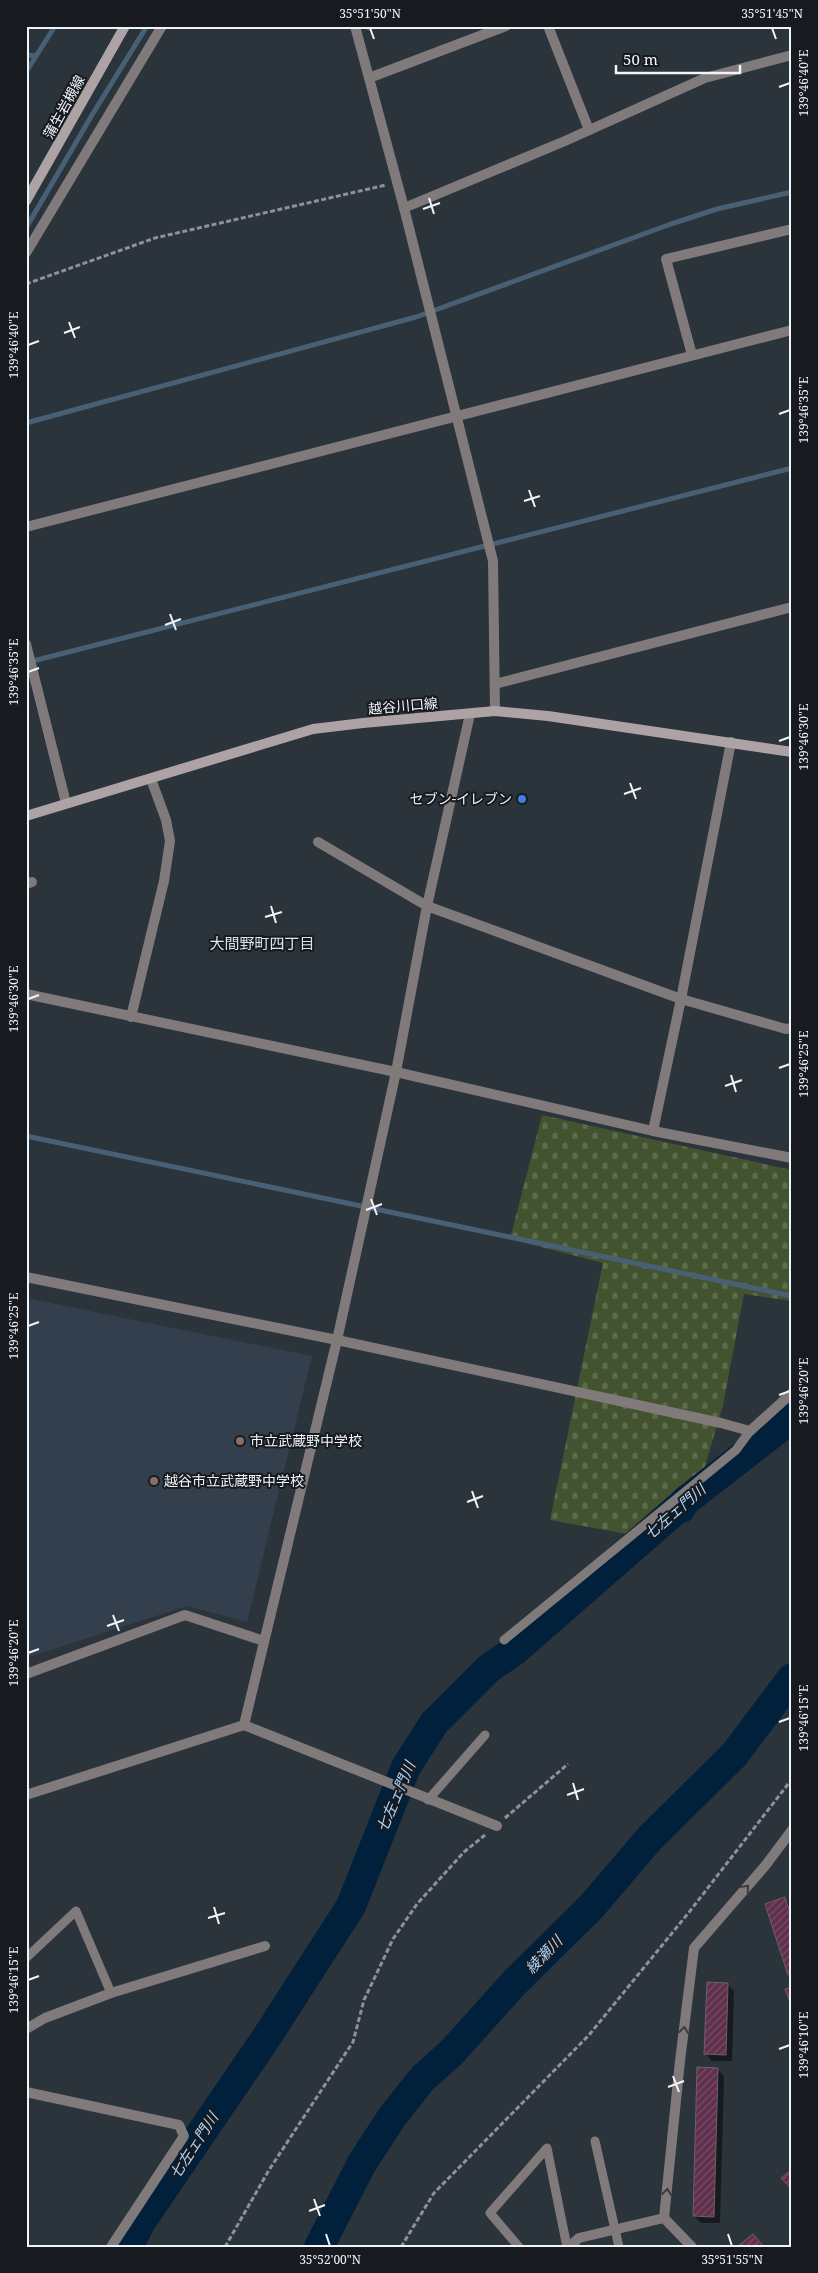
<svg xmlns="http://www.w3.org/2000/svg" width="818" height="2273" viewBox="0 0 818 2273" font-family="'Noto Serif','Noto Sans JP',serif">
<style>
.built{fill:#333f4c}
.cemetery{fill:url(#cemetery-stones)}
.shadow{fill:#0007}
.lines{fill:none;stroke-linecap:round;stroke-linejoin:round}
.stream{stroke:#486075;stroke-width:5}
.river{stroke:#00203b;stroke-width:30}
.building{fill:url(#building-hatch);stroke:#6d6167}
.path{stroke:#8b9299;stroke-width:3;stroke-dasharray:5 2.5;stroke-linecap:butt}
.service{stroke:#807a7b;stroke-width:9}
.minor{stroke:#807a7b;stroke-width:10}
.tertiary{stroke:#807a7b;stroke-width:10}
.secondary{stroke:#ada2a4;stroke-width:10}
.oneway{stroke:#3c3c3f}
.ticks{fill:none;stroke:#f0f5fb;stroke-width:2}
.shop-dot{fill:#3f7fe0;stroke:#171a1e;stroke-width:2}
.education-dot{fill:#8d6e63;stroke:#171a1e;stroke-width:2}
.labels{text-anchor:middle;stroke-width:4;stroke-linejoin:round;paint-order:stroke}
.street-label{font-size:14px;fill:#f0f5fb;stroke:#171a1e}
.poi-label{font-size:14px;fill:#f0f5fb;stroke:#171a1e;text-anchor:start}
.neighbourhood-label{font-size:15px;fill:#dbe5f0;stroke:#171a1e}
.water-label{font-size:15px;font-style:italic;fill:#aed4fa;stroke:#171a1e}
.neatline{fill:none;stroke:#f0f5fb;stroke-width:2}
.ticks-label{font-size:12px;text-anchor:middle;fill:#f0f5fb}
</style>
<defs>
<pattern id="cemetery-stones" width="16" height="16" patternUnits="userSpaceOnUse" patternTransform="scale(1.25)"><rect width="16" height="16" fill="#43532f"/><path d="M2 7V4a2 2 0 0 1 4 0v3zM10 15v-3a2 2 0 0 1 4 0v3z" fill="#5e6c4e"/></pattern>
<pattern id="building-hatch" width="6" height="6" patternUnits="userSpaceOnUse" patternTransform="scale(1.25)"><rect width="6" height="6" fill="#602f4c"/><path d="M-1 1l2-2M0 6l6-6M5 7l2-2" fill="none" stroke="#774e67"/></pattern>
</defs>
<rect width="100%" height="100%" fill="#2b333b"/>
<polygon class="built" points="26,1298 312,1356 247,1622 187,1606 26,1658"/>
<polygon class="cemetery" points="542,1115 792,1170 792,1301 744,1294 723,1405 703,1473 632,1535 550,1520 603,1263 510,1239"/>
<g class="shadow">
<polygon points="785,1899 792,1907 792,1977 790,1974"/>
<polygon points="727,1984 734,1991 732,2061 712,2061 706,2054"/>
<polygon points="717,2069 724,2076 720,2223 701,2223 694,2216"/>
</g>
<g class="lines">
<g class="stream">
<polyline points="369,28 374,26"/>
<polyline points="26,55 36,56"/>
<polyline points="26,72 55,26"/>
<polyline points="26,228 92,115 147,26"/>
<polyline points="26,423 416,317 671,224 717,209 792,192"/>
<polyline points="29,662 792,468"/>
<polyline points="26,1136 792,1296"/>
</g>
<g class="river">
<polyline points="128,2247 140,2223 266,2038 351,1906 406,1767 434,1723 488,1669 514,1651 679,1507 681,1508 684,1502 792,1418"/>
<polyline points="319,2247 362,2163 392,2117 423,2078 452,2052 515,1982 591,1907 650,1838 734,1755 792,1678"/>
</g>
</g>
<g class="building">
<polygon points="785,1897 792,1918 792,1974 788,1975 765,1904"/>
<polygon points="707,1982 728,1983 726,2055 704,2054"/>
<polygon points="792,1987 792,2007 785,1989"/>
<polygon points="697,2067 718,2068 714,2217 693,2216"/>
<polygon points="792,2169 792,2190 781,2178"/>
<polygon points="753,2234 764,2247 737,2247"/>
</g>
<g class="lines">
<g class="path">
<polyline points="26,284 155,238 386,185"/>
<polyline points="505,1818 568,1764"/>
<polyline points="225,2247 269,2170 353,2042 364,2000 393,1939 417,1904 464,1852 485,1835"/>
<polyline points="401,2247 434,2193 589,2035 690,1911 792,1779"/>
</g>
<g class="service">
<polyline points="504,1640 736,1450 750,1431"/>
<polyline points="428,1800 485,1735"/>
<polyline points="26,1958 76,1911 111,1993"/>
<polyline points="595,2141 619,2247"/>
<polyline points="519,2247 490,2213 547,2148 567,2247"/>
</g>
<g class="minor">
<polyline points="355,26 404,208 493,561 495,711"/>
<polyline points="548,26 589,130"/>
<polyline points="369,78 506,26"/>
<polyline points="26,253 162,26"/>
<polyline points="692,355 666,259 792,229"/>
<polyline points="26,527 792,330"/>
<polyline points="26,644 66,803"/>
<polyline points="495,684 792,607"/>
<polyline points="318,842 427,906 681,999 786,1029 792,1028"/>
<polyline points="26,884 32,882"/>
<polyline points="26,994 396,1072 653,1131 792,1158"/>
<polyline points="131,1017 164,881 170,841 166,820 151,779"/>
<polyline points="653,1131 681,999 731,742"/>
<polyline points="26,1277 337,1340 721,1423 750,1431 792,1393"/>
<polyline points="26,1674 185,1615 264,1641"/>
<polyline points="244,1725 337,1340 396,1072 427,906 470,714"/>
<polyline points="26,1795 244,1725 497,1826"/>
<polyline points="26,2029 45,2018 111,1993 265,1946"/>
<polyline points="26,2092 179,2125 184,2136 111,2247"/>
<polyline points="569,2247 579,2238 664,2218"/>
<polyline points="692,2247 664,2218 680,2061 694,1948 765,1866 792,1830"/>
</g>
<polyline class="tertiary" points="404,208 565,141 705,78 792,55"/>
<g class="secondary">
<polyline points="26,201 125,26"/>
<polyline points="26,816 313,729 363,723 495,711 548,716 792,752"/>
</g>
</g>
<defs><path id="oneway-chevron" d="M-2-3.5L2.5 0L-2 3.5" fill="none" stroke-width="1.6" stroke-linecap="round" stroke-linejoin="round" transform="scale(1.25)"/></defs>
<g class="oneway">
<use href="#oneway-chevron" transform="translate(746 1888) rotate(-49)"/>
<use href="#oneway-chevron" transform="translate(684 2030) rotate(-83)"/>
<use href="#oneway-chevron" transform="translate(667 2192) rotate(-84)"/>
</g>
<path class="ticks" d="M370,28L374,39M772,28L776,39M779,87L790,83M429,198L434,214M423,209L440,203M69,322L75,338M64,333L80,327M28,345L39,341M779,414L790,410M529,490L535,507M524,501L540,496M170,614L176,630M165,625L181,619M28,672L39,668M779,741L790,737M630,783L636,799M624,794L641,788M271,906L276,923M265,917L282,912M28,999L39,995M779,1068L790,1064M731,1075L736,1092M725,1086L742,1080M371,1199L377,1215M366,1210L382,1204M28,1326L39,1322M779,1395L790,1391M472,1491L478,1508M467,1502L483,1496M113,1615L119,1631M107,1626L124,1620M28,1653L39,1649M779,1722L790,1718M573,1783L578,1800M567,1795L584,1789M214,1907L219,1924M208,1918L225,1913M28,1980L39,1976M779,2049L790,2045M673,2076L679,2092M668,2087L684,2081M314,2199L320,2216M309,2211L325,2205M326,2234L330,2246M728,2234L732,2246"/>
<circle class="shop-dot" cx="522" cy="799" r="5"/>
<g class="education-dot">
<circle cx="240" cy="1441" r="5"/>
<circle cx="154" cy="1481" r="5"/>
</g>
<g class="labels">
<g class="street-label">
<text transform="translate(64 107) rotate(-61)" y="5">蒲生岩槻線</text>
<text transform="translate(403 706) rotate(-5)" y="5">越谷川口線</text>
</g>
<g class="poi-label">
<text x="512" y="804" text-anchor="end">セブン-イレブン</text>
<text x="250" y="1446">市立武蔵野中学校</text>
<text x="164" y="1486">越谷市立武蔵野中学校</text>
</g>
<g class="neighbourhood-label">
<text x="262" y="949">大間野町四丁目</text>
</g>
<g class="water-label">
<text transform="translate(675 1512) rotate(-41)" y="5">七左ェ門川</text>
<text transform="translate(396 1797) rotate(-67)" y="5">七左ェ門川</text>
<text transform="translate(544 1955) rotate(-46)" y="5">綾瀬川</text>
<text transform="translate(194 2146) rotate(-57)" y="5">七左ェ門川</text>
</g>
</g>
<rect width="818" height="2273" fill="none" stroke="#171a1e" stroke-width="55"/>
<path d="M616 65v8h124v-8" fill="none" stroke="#f0f5fb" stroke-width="2.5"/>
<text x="623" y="65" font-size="15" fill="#f0f5fb" stroke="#171a1e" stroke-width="4" paint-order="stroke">50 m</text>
<rect x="28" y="28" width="762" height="2218" class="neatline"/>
<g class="ticks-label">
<text x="370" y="18">35°51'50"N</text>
<text x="772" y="18">35°51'45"N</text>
<text transform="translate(804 83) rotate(-90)" y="4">139°46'40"E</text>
<text transform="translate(14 345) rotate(-90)" y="4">139°46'40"E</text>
<text transform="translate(804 410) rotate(-90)" y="4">139°46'35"E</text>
<text transform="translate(14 672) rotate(-90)" y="4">139°46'35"E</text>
<text transform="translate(804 737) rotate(-90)" y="4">139°46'30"E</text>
<text transform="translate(14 999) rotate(-90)" y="4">139°46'30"E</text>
<text transform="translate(804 1064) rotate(-90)" y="4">139°46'25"E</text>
<text transform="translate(14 1326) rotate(-90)" y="4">139°46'25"E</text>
<text transform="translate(804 1391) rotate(-90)" y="4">139°46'20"E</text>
<text transform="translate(14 1653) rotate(-90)" y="4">139°46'20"E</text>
<text transform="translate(804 1718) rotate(-90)" y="4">139°46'15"E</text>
<text transform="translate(14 1980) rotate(-90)" y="4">139°46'15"E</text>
<text transform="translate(804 2045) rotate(-90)" y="4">139°46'10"E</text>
<text x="330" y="2264">35°52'00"N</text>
<text x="732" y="2264">35°51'55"N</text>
</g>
</svg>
